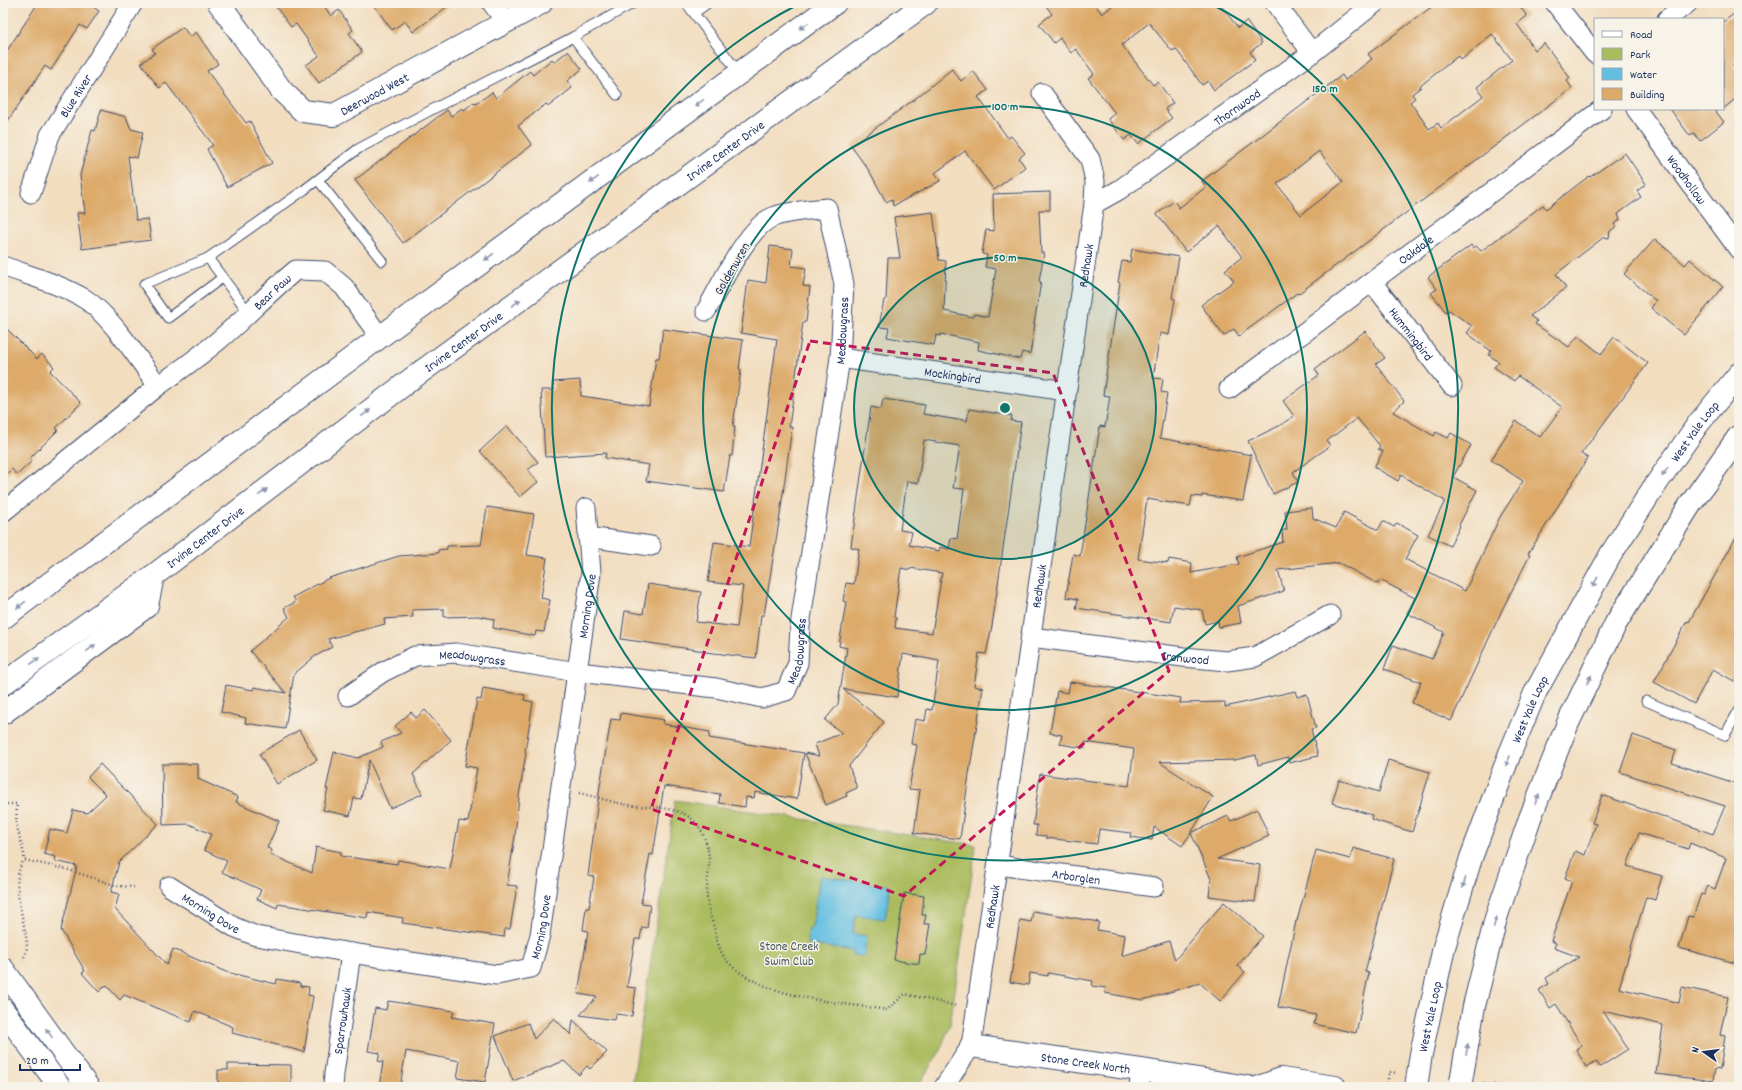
<svg xmlns="http://www.w3.org/2000/svg" width="1742" height="1090" viewBox="0 0 1742 1090" font-family="Dekko,sans-serif">
<style>
.green{fill:#abbc5f;stroke:#63765e}
.water{fill:#63bfe1;stroke:#3f77a0}
.building{fill:#ddaa6a;fill-rule:evenodd}
.lines{fill:none;stroke-linecap:round;stroke-linejoin:round}
.service-casing{stroke:#3b496d;stroke-width:11}
.minor-casing{stroke:#3b496d;stroke-width:21}
.tertiary-casing{stroke:#3b496d;stroke-width:24}
.secondary-casing{stroke:#3b496d;stroke-width:24}
.primary-casing{stroke:#3b496d;stroke-width:24}
.path{stroke:#3b496d;stroke-width:2.5;stroke-dasharray:1 3;stroke-linecap:butt}
.service{stroke:#fff;stroke-width:9}
.minor{stroke:#fff;stroke-width:19}
.tertiary{stroke:#fff;stroke-width:22}
.secondary{stroke:#fff;stroke-width:22}
.primary{stroke:#fff;stroke-width:22}
.oneway{fill:#8d97ae}
.marked{fill:none;stroke:#c2185b;stroke-width:3;stroke-dasharray:8 5;stroke-linejoin:round}
.ring{fill:none;stroke:#0f766e;stroke-width:2}
.labels{text-anchor:middle;stroke-width:3;stroke-linejoin:round;paint-order:stroke}
.street-label{font-size:13px;fill:#1b2f5e;stroke:#f7f3e8}
.park-label{font-size:13px;fill:#46595e;stroke:#f7f3e8}
.centre{fill:#0f766e;stroke:#f7f3e8;stroke-width:2}
.ring-label{font-size:12px;text-anchor:middle;font-weight:bold;fill:#0f766e;stroke:#f7f3e8;stroke-width:3;stroke-linejoin:round;paint-order:stroke}
</style>
<rect width="100%" height="100%" fill="#f7f3e8"/>
<filter id="ink" filterUnits="userSpaceOnUse"><feTurbulence type="fractalNoise" baseFrequency=".025" numOctaves="2"/><feDisplacementMap in="SourceGraphic" scale="8" xChannelSelector="R" yChannelSelector="G"/><feConvolveMatrix kernelMatrix="1 2 1 2 8 2 1 2 1" color-interpolation-filters="sRGB"/></filter>
<filter id="wash" filterUnits="userSpaceOnUse"><feTurbulence type="fractalNoise" baseFrequency=".012" numOctaves="4" result="noise"/><feDisplacementMap in="SourceGraphic" scale="16" xChannelSelector="R" yChannelSelector="G"/><feGaussianBlur stdDeviation="0.9" result="paint"/><feColorMatrix in="noise" values="0 0 0 0 0 0 0 0 0 0 0 0 0 0 0 0 0 1.4 0 .05"/><feComposite in="paint" operator="in"/></filter>
<g filter="url(#wash)">
<rect width="100%" height="100%" fill="#f2ddbf"/>
<polygon class="green" points="675,800 976,845 950,1025 939,1053 917,1087 632,1087"/>
<polygon class="water" points="820,876 890,886 885,919 856,915 853,934 867,936 864,956 852,955 853,951 807,944 809,928 812,928"/>
<g id="blocks">
<g class="building">
<polygon points="38,3 87,3 99,11 87,29 80,25 51,70 45,66 3,128 3,57"/>
<polygon points="273,3 322,3 331,16 339,10 353,30 349,33 362,52 319,83 306,65 319,56 296,24 291,27"/>
<polygon points="372,3 452,3 413,32 405,21 392,30"/>
<polygon points="1044,3 1094,3 1102,14 1116,3 1219,3 1238,28 1246,21 1262,43 1250,52 1255,60 1214,90 1208,81 1202,85 1176,49 1172,51 1149,23 1122,45 1153,85 1158,82 1173,103 1165,109 1172,118 1138,144 1131,135 1124,140 1108,119 1115,113 1088,78 1094,74 1076,49 1071,53 1060,38 1054,43 1039,24 1052,14"/>
<path d="M1437,3H1517L1527,16L1517,24L1535,50L1544,43L1570,78L1567,81L1572,88L1298,294L1297,293L1239,336L1234,329L1224,336L1201,305L1234,281L1225,270L1242,257L1219,226L1186,252L1157,214L1174,201L1179,208L1206,187L1202,181L1342,75L1345,80L1372,59L1368,54ZM1492,34L1512,60L1477,87L1483,96L1441,128L1438,123L1429,129L1410,102L1415,98L1412,94L1421,87L1420,86L1458,56L1461,60ZM1319,151L1343,182L1301,215L1277,184Z"/>
<polygon points="1739,10 1739,61 1733,66 1739,74 1739,96 1723,109 1723,22"/>
<polygon points="183,27 190,37 196,32 218,64 207,71 246,123 250,121 272,163 227,187 207,149 213,145 166,83 159,88 141,63 155,53 152,49"/>
<polygon points="568,51 582,69 567,81 572,88 549,106 546,104 518,126 532,145 403,243 355,180 447,110 451,116 462,108 464,110 474,102 476,104 492,92 496,98 530,71 533,75 552,59 554,62"/>
<polygon points="952,69 961,81 973,71 988,90 978,97 1008,138 1011,136 1025,153 1019,158 1025,167 994,190 965,151 935,173 940,181 893,206 892,199 886,202 870,172 851,146 916,98"/>
<polygon points="1670,109 1714,109 1724,122 1700,141 1694,133 1690,136"/>
<polygon points="101,110 126,117 131,129 143,132 137,158 128,156 136,220 148,219 151,240 82,249 77,213 85,213 80,175 92,130 95,131"/>
<polygon points="1625,153 1646,184 1637,191 1641,197 1618,214 1620,220 1614,224 1616,227 1610,231 1609,238 1604,237 1556,274 1566,288 1530,316 1537,321 1535,324 1569,347 1578,336 1601,354 1614,337 1648,363 1581,454 1588,458 1528,554 1530,555 1502,610 1451,721 1412,703 1421,682 1384,669 1393,645 1432,659 1444,632 1407,613 1415,598 1380,580 1378,584 1339,563 1278,570 1284,591 1238,606 1241,623 1219,627 1218,621 1205,624 1202,610 1174,606 1171,622 1076,608 1078,599 1066,597 1073,554 1080,556 1100,426 1105,427 1110,396 1103,395 1120,283 1118,282 1122,261 1130,262 1132,249 1179,257 1172,298 1175,299 1169,335 1160,333 1153,378 1163,379 1161,392 1167,393 1160,438 1251,455 1243,501 1202,495 1202,497 1192,496 1190,506 1147,499 1138,559 1168,563 1169,559 1192,563 1191,573 1239,564 1237,557 1283,542 1282,530 1287,530 1285,511 1312,508 1313,518 1336,528 1344,512 1378,530 1383,521 1394,527 1397,523 1418,535 1405,559 1465,591 1500,517 1523,481 1491,460 1516,421 1540,437 1562,407 1518,376 1514,381 1494,367 1499,362 1489,355 1491,351 1467,333 1472,326 1449,310 1446,312 1431,293 1437,289 1428,277 1471,245 1473,248 1476,246 1481,251 1543,205 1546,209 1589,176 1590,177"/>
<polygon points="1050,192 1050,210 1039,210 1041,253 1044,253 1039,281 1041,282 1034,324 1035,324 1030,354 1022,352 1020,359 978,350 979,342 941,334 940,336 936,335 934,345 887,337 889,328 879,327 884,300 886,300 888,258 900,258 894,217 933,212 939,260 946,261 944,311 973,317 974,314 988,317 996,269 985,267 987,255 982,254 986,230 994,231 993,194"/>
<polygon points="1655,239 1685,265 1690,259 1723,287 1684,335 1651,308 1656,301 1624,274"/>
<polygon points="770,246 793,249 791,266 806,268 803,286 810,287 806,322 803,322 789,427 792,427 780,515 764,615 761,615 756,658 705,652 705,651 621,639 625,611 643,614 648,584 701,592 696,622 737,627 743,586 708,582 714,542 749,547 777,339 741,333 748,280 766,283"/>
<polygon points="3,325 37,359 42,354 54,367 50,371 81,403 56,428 58,430 30,458 32,461 17,475 12,469 3,477"/>
<polygon points="663,329 743,340 739,369 741,370 733,426 735,426 732,456 730,456 724,492 646,481 649,465 605,458 606,453 545,457 541,390 554,390 553,382 580,380 581,396 649,406 656,358 659,358"/>
<polygon points="1365,331 1385,358 1376,364 1404,401 1393,412 1434,436 1436,432 1448,438 1451,433 1471,445 1453,477 1477,490 1459,525 1460,526 1450,546 1428,535 1445,501 1401,475 1398,481 1374,467 1383,452 1378,449 1380,446 1357,418 1327,441 1330,446 1293,472 1298,482 1273,494 1248,441 1279,426 1294,416 1283,401 1319,375 1315,369"/>
<path d="M883,399L925,405L923,414L958,420V419L967,421L969,409L1012,416L1011,421L1021,422L992,626L986,654L979,653L974,686L983,688L969,774L960,839L914,833L920,790L909,789L917,745L911,744L915,719L925,721L927,709L932,710L939,661L903,654L897,697L843,689L884,722L849,766L857,788L846,793L847,796L826,805L805,753L819,756L815,744L842,733L825,720L838,704L847,648L839,646L846,602L843,601L846,583L854,584L859,549L851,547L861,476L871,407L881,409ZM924,440L960,446L953,488L964,489L957,539L951,538L949,549L940,547L939,551L909,545L912,532L900,530L907,481L918,483ZM901,568L910,570V568L942,573L932,633L895,628L896,618L894,617Z"/>
<polygon points="507,426 538,462 528,470 538,482 520,497 480,451"/>
<polygon points="487,507 534,514 527,555 547,558 541,598 550,600 544,632 536,631 535,636 493,628 494,619 478,616 444,617 444,609 412,610 413,617 384,619 385,624 328,639 332,647 314,657 294,674 285,729 245,723 246,718 221,712 226,685 253,690 254,687 286,693 250,651 289,617 284,608 296,602 293,597 329,578 399,556 438,553 438,550 447,549 447,546 481,545"/>
<polygon points="1739,532 1739,684 1713,669 1694,704 1654,682 1687,621 1689,622"/>
<polygon points="1070,682 1181,698 1180,703 1225,702 1225,707 1295,691 1297,697 1307,694 1316,728 1311,729 1318,756 1289,763 1288,757 1258,765 1256,755 1235,760 1159,762 1213,797 1191,833 1228,816 1231,821 1257,809 1269,836 1217,859 1260,865 1255,902 1209,896 1211,879 1191,833 1182,846 1154,827 1152,840 1130,837 1131,833 1099,829 1097,844 1046,838 1046,836 1036,835 1037,825 1033,825 1040,774 1129,786 1134,749 1085,742 1084,748 1060,744 1062,735 1050,733 1057,691 1068,693"/>
<polygon points="483,688 525,695 524,700 533,702 525,752 526,753 519,796 515,836 507,885 517,886 510,929 505,929 504,937 402,923 403,918 368,912 367,918 278,904 277,908 257,899 261,890 222,872 227,861 204,850 211,834 189,824 163,825 162,764 198,764 198,779 238,797 236,802 279,821 267,848 272,850 270,854 312,873 316,847 341,852 341,856 397,864 398,860 450,869 459,821 468,822 477,768 465,766 477,699 481,700"/>
<polygon points="425,710 451,740 413,774 422,794 390,808 369,760 361,799 354,798 350,816 323,810 328,789 326,789 334,752 358,758 383,747 381,742 401,733 395,726 411,712 416,718"/>
<polygon points="621,713 664,720 663,724 710,732 709,738 804,753 797,799 755,792 754,798 746,797 745,807 719,803 720,794 664,786 653,855 650,854 641,903 650,904 647,928 642,927 640,939 635,939 627,987 636,988 632,1016 616,1014 615,1020 580,1015 597,997 578,994 588,931 583,930 586,908 589,908 594,877 588,876 599,792 611,719 620,720"/>
<polygon points="299,730 317,760 277,784 259,754"/>
<polygon points="1633,735 1676,750 1672,763 1735,783 1739,773 1739,964 1679,948 1688,916 1693,917 1701,894 1704,895 1708,886 1715,889 1726,858 1690,843 1688,849 1639,833 1627,866 1662,876 1655,900 1646,897 1619,988 1679,1003 1682,987 1728,997 1720,1035 1725,1036 1720,1070 1715,1069 1713,1081 1656,1074 1663,1025 1603,1011 1628,1049 1600,1067 1596,1061 1587,1067 1576,1050 1582,1046 1556,1004 1550,1008 1539,990 1549,984 1546,978 1579,957 1554,948 1556,943 1551,941 1572,881 1565,878 1575,851 1585,855 1596,824 1592,823 1602,795 1713,834 1725,806 1620,772"/>
<polygon points="1388,760 1430,772 1412,832 1371,819 1372,815 1332,803 1339,780 1379,792"/>
<polygon points="100,764 158,824 119,862 111,892 119,894 115,909 167,965 173,949 226,972 276,984 277,979 300,983 300,986 309,987 308,995 313,996 304,1052 232,1033 233,1027 195,1011 191,1022 124,995 120,1000 106,985 99,992 82,973 85,971 61,930 77,866 55,861 56,857 44,854 50,829 67,833 73,810 87,813 106,795 88,777"/>
<polygon points="1353,848 1394,859 1365,972 1369,973 1356,1033 1314,1024 1316,1015 1278,1007 1296,921 1297,921 1316,850 1350,859"/>
<polygon points="904,893 924,896 922,915 926,915 924,924 930,924 925,955 920,954 919,964 894,960"/>
<polygon points="1224,902 1263,936 1237,966 1245,972 1220,1001 1200,983 1143,1000 1105,993 1106,988 1092,986 1093,981 1048,973 1048,976 1030,973 1028,985 1010,982 1020,920 1031,922 1033,911 1099,922 1097,930 1125,935 1122,956 1169,941 1175,960"/>
<polygon points="388,1001 454,1011 452,1017 495,1024 485,1082 457,1078 460,1061 406,1051 400,1087 379,1087 383,1062 378,1061 380,1053 368,1051 375,1008 386,1010"/>
<polygon points="554,1018 571,1035 573,1020 607,1052 590,1069 587,1066 579,1075 564,1061 513,1081 495,1036 528,1023 534,1039"/>
<polygon points="228,1064 291,1065 291,1087 218,1087 218,1070 228,1070"/>
</g>
</g>
</g>
<g filter="url(#ink)">
<use href="#blocks" fill-opacity="0" stroke="#3b496d" stroke-width="1"/>
<g class="lines">
<g class="service-casing">
<g id="service">
<polyline points="686,3 739,73"/>
<polyline points="694,13 708,3"/>
<polyline points="573,37 617,95"/>
<polyline points="318,180 382,261"/>
<polyline points="208,258 144,284 168,318 222,278"/>
<polyline points="249,313 208,258 304,190 358,149 435,108 573,37 634,3"/>
<polyline points="1646,701 1725,735 1739,710"/>
</g>
</g>
<g class="minor-casing">
<g id="minor">
<polyline points="492,3 506,22"/>
<polyline points="1275,3 1312,53"/>
<polyline points="1555,3 1595,54"/>
<polyline points="1667,19 1688,3"/>
<path id="s1" d="M1636,109L1739,250"/>
<path id="s2" d="M31,193L50,135L133,3"/>
<path id="s3" d="M1094,204L1119,190L1312,53L1375,3"/>
<path id="s4" d="M3,266C30,276 60,284 85,299C110,315 140,361 158,386C179,371 200,356 219,340C246,317 269,292 296,270L325,271L344,287L380,337"/>
<path id="s5" d="M1372,282L1452,386"/>
<path id="s6" d="M840,358L1066,391"/>
<path id="s7" d="M1229,389L1602,109"/>
<polyline points="3,512 158,386"/>
<polyline points="588,537 651,546"/>
<path id="s8" d="M1031,637L1183,657L1227,661L1255,657L1330,615"/>
<path id="s9" d="M348,696L383,672L415,656L456,653L578,672L716,688L762,698L786,691L798,663L800,626L840,358L844,284L827,208C809,210 789,211 773,217C747,227 720,287 706,311"/>
<path id="s10" d="M998,865L1154,887"/>
<path id="s11" d="M169,886L234,927L256,936L351,953L497,975L531,968L540,935L591,573L586,508"/>
<path id="s12" d="M333,1087L334,1074L351,953"/>
<path id="s13" d="M944,1087L971,1046L1094,204L1095,181L1090,159L1042,93"/>
<polyline points="1139,1087 1141,1070"/>
</g>
</g>
<g class="tertiary-casing">
<g id="tertiary">
<path id="s14" d="M219,3L282,91L303,111L334,115L541,3"/>
<path id="s15" d="M971,1046L1141,1070L1248,1087"/>
<polyline points="1259,1087 1281,1079 1335,1087"/>
</g>
</g>
<g class="secondary-casing">
<g id="secondary">
<path id="s16" d="M1416,1087L1421,1054L1444,947L1471,858L1510,753L1535,693L1611,554L1654,487L1698,424L1739,374"/>
<polyline points="1460,1087 1474,1006 1496,918 1530,818 1568,723 1616,623 1690,505 1739,436"/>
</g>
</g>
<g class="primary-casing">
<g id="primary">
<polyline points="3,618 380,337 835,3"/>
<path id="s17" d="M3,684L153,576L414,377L926,3"/>
<polyline points="3,713 147,606 153,576"/>
<polyline points="3,969 88,1087"/>
<polyline points="3,1010 60,1087"/>
</g>
</g>
<g class="path">
<path d="M579,793C593,796 608,801 623,804C647,809 679,803 697,824C705,834 710,853 709,865C709,873 707,881 707,889C706,901 710,916 714,927C717,938 719,952 727,961C762,999 839,1002 887,1010L905,994L957,1006"/>
<polyline points="3,804 17,804 16,823 24,854 24,860 66,869 117,886 134,887"/>
<path d="M23,961C24,956 27,951 27,946C26,921 8,882 24,860"/>
<polyline points="1482,1083 1485,1084 1484,1087"/>
<polyline points="1485,1084 1513,1087"/>
<polyline points="1387,1087 1389,1072 1397,1073"/>
</g>
<use href="#service" class="service"/>
<use href="#minor" class="minor"/>
<use href="#tertiary" class="tertiary"/>
<use href="#secondary" class="secondary"/>
<use href="#primary" class="primary"/>
</g>
<defs><path id="oneway-solid" d="M-6-.8H1V-3.2L6.5 0L1 3.2V.8H-6Z"/></defs>
<g class="oneway">
<use href="#oneway-solid" transform="translate(804 26) rotate(144)"/>
<use href="#oneway-solid" transform="translate(699 103) rotate(144)"/>
<use href="#oneway-solid" transform="translate(594 180) rotate(144)"/>
<use href="#oneway-solid" transform="translate(489 257) rotate(144)"/>
<use href="#oneway-solid" transform="translate(516 303) rotate(-36)"/>
<use href="#oneway-solid" transform="translate(366 413) rotate(-37)"/>
<use href="#oneway-solid" transform="translate(1665 472) rotate(125)"/>
<use href="#oneway-solid" transform="translate(263 492) rotate(-37)"/>
<use href="#oneway-solid" transform="translate(1595 582) rotate(119)"/>
<use href="#oneway-solid" transform="translate(21 605) rotate(143)"/>
<use href="#oneway-solid" transform="translate(91 648) rotate(-37)"/>
<use href="#oneway-solid" transform="translate(35 661) rotate(-36)"/>
<use href="#oneway-solid" transform="translate(1589 680) rotate(-64)"/>
<use href="#oneway-solid" transform="translate(1508 761) rotate(111)"/>
<use href="#oneway-solid" transform="translate(1537 799) rotate(-68)"/>
<use href="#oneway-solid" transform="translate(1464 883) rotate(107)"/>
<use href="#oneway-solid" transform="translate(1495 922) rotate(-75)"/>
<use href="#oneway-solid" transform="translate(49 1033) rotate(-126)"/>
<use href="#oneway-solid" transform="translate(1467 1049) rotate(-81)"/>
</g>
</g>
<path class="marked" d="M810,341L1053,373L1169,671L904,896L651,809Z"/>
<circle cx="1005" cy="408" r="151" fill="#0f766e" fill-opacity=".12"/>
<g class="ring">
<circle cx="1005" cy="408" r="151"/>
<circle cx="1005" cy="408" r="302"/>
<path d="M1211 4A453 453 0 1 1 799 4"/>
</g>
<g class="labels">
<g class="street-label">
<text dy="5" stroke="none"><textPath href="#s14" startOffset="214">Deerwood West</textPath></text>
<text dy="5" stroke="none"><textPath href="#s2" startOffset="108">Blue River</textPath></text>
<text dy="5" stroke="none"><textPath href="#s3" startOffset="173">Thornwood</textPath></text>
<text dy="5" stroke="none"><textPath href="#s17" startOffset="898">Irvine Center Drive</textPath></text>
<text dy="5" stroke="none"><textPath href="#s1" startOffset="87">Woodhollow</textPath></text>
<text dy="5" stroke="none"><textPath href="#s7" startOffset="233">Oakdale</textPath></text>
<text dy="5" stroke="none"><textPath href="#s13" startOffset="838">Redhawk</textPath></text>
<text transform="translate(731 268) rotate(-60)" y="5">Goldenwren</text>
<text dy="5" stroke="none"><textPath href="#s4" startOffset="351">Bear Paw</textPath></text>
<text dy="5" stroke="none"><textPath href="#s9" startOffset="820">Meadowgrass</textPath></text>
<text dy="5" stroke="none"><textPath href="#s5" startOffset="65">Hummingbird</textPath></text>
<text dy="5" stroke="none"><textPath href="#s17" startOffset="574">Irvine Center Drive</textPath></text>
<text dy="5" stroke="none"><textPath href="#s6" startOffset="114">Mockingbird</textPath></text>
<text dy="5" stroke="none"><textPath href="#s16" startOffset="720">West Yale Loop</textPath></text>
<text dy="5" stroke="none"><textPath href="#s17" startOffset="250">Irvine Center Drive</textPath></text>
<text dy="5" stroke="none"><textPath href="#s13" startOffset="514">Redhawk</textPath></text>
<text dy="5" stroke="none"><textPath href="#s11" startOffset="746">Morning Dove</textPath></text>
<text dy="5" stroke="none"><textPath href="#s9" startOffset="496">Meadowgrass</textPath></text>
<text dy="5" stroke="none"><textPath href="#s8" startOffset="156">Ironwood</textPath></text>
<text dy="5" stroke="none"><textPath href="#s9" startOffset="136">Meadowgrass</textPath></text>
<text dy="5" stroke="none"><textPath href="#s16" startOffset="396">West Yale Loop</textPath></text>
<text dy="5" stroke="none"><textPath href="#s10" startOffset="79">Arborglen</textPath></text>
<text dy="5" stroke="none"><textPath href="#s13" startOffset="190">Redhawk</textPath></text>
<text dy="5" stroke="none"><textPath href="#s11" startOffset="50">Morning Dove</textPath></text>
<text dy="5" stroke="none"><textPath href="#s11" startOffset="422">Morning Dove</textPath></text>
<text dy="5" stroke="none"><textPath href="#s16" startOffset="72">West Yale Loop</textPath></text>
<text dy="5" stroke="none"><textPath href="#s12" startOffset="67">Sparrowhawk</textPath></text>
<text dy="5" stroke="none"><textPath href="#s15" startOffset="116">Stone Creek North</textPath></text>
</g>
<g class="park-label">
<text x="789" y="950">Stone Creek<tspan x="789" dy="15">Swim Club</tspan></text>
</g>
</g>
<circle cx="1005" cy="408" r="6" class="centre"/>
<g class="ring-label">
<text x="1325" y="92">150 m</text>
<text x="1005" y="110">100 m</text>
<text x="1005" y="261">50 m</text>
</g>
<rect width="1742" height="1090" fill="none" stroke="#f7f3e8" stroke-width="16"/>
<rect x="1594" y="18" width="130" height="92" fill="#f7f3e8" stroke="#9fa5b1"/>
<rect x="1602" y="31" width="20" height="6" fill="#ffffff" stroke="#9fa5b1"/>
<text x="1630" y="38" font-size="12" fill="#1b2f5e">Road</text>
<rect x="1602" y="48" width="20" height="12" fill="#abbc5f" stroke="#9fa5b1"/>
<text x="1630" y="58" font-size="12" fill="#1b2f5e">Park</text>
<rect x="1602" y="68" width="20" height="12" fill="#63bfe1" stroke="#9fa5b1"/>
<text x="1630" y="78" font-size="12" fill="#1b2f5e">Water</text>
<rect x="1602" y="88" width="20" height="12" fill="#ddaa6a" stroke="#9fa5b1"/>
<text x="1630" y="98" font-size="12" fill="#1b2f5e">Building</text>
<g transform="translate(1704 1052) rotate(284)" stroke="#f7f3e8" stroke-width="3" paint-order="stroke">
<path d="M0-3L7 15L0 10L-7 15Z" fill="#1b2f5e"/>
<text y="-6" font-size="11" font-weight="bold" text-anchor="middle" fill="#1b2f5e">N</text>
</g>
<path d="M20 1064v6h60v-6" fill="none" stroke="#1b2f5e" stroke-width="2"/>
<text x="26" y="1064" font-size="12" fill="#1b2f5e" stroke="#f7f3e8" stroke-width="3" paint-order="stroke">20 m</text>
</svg>
